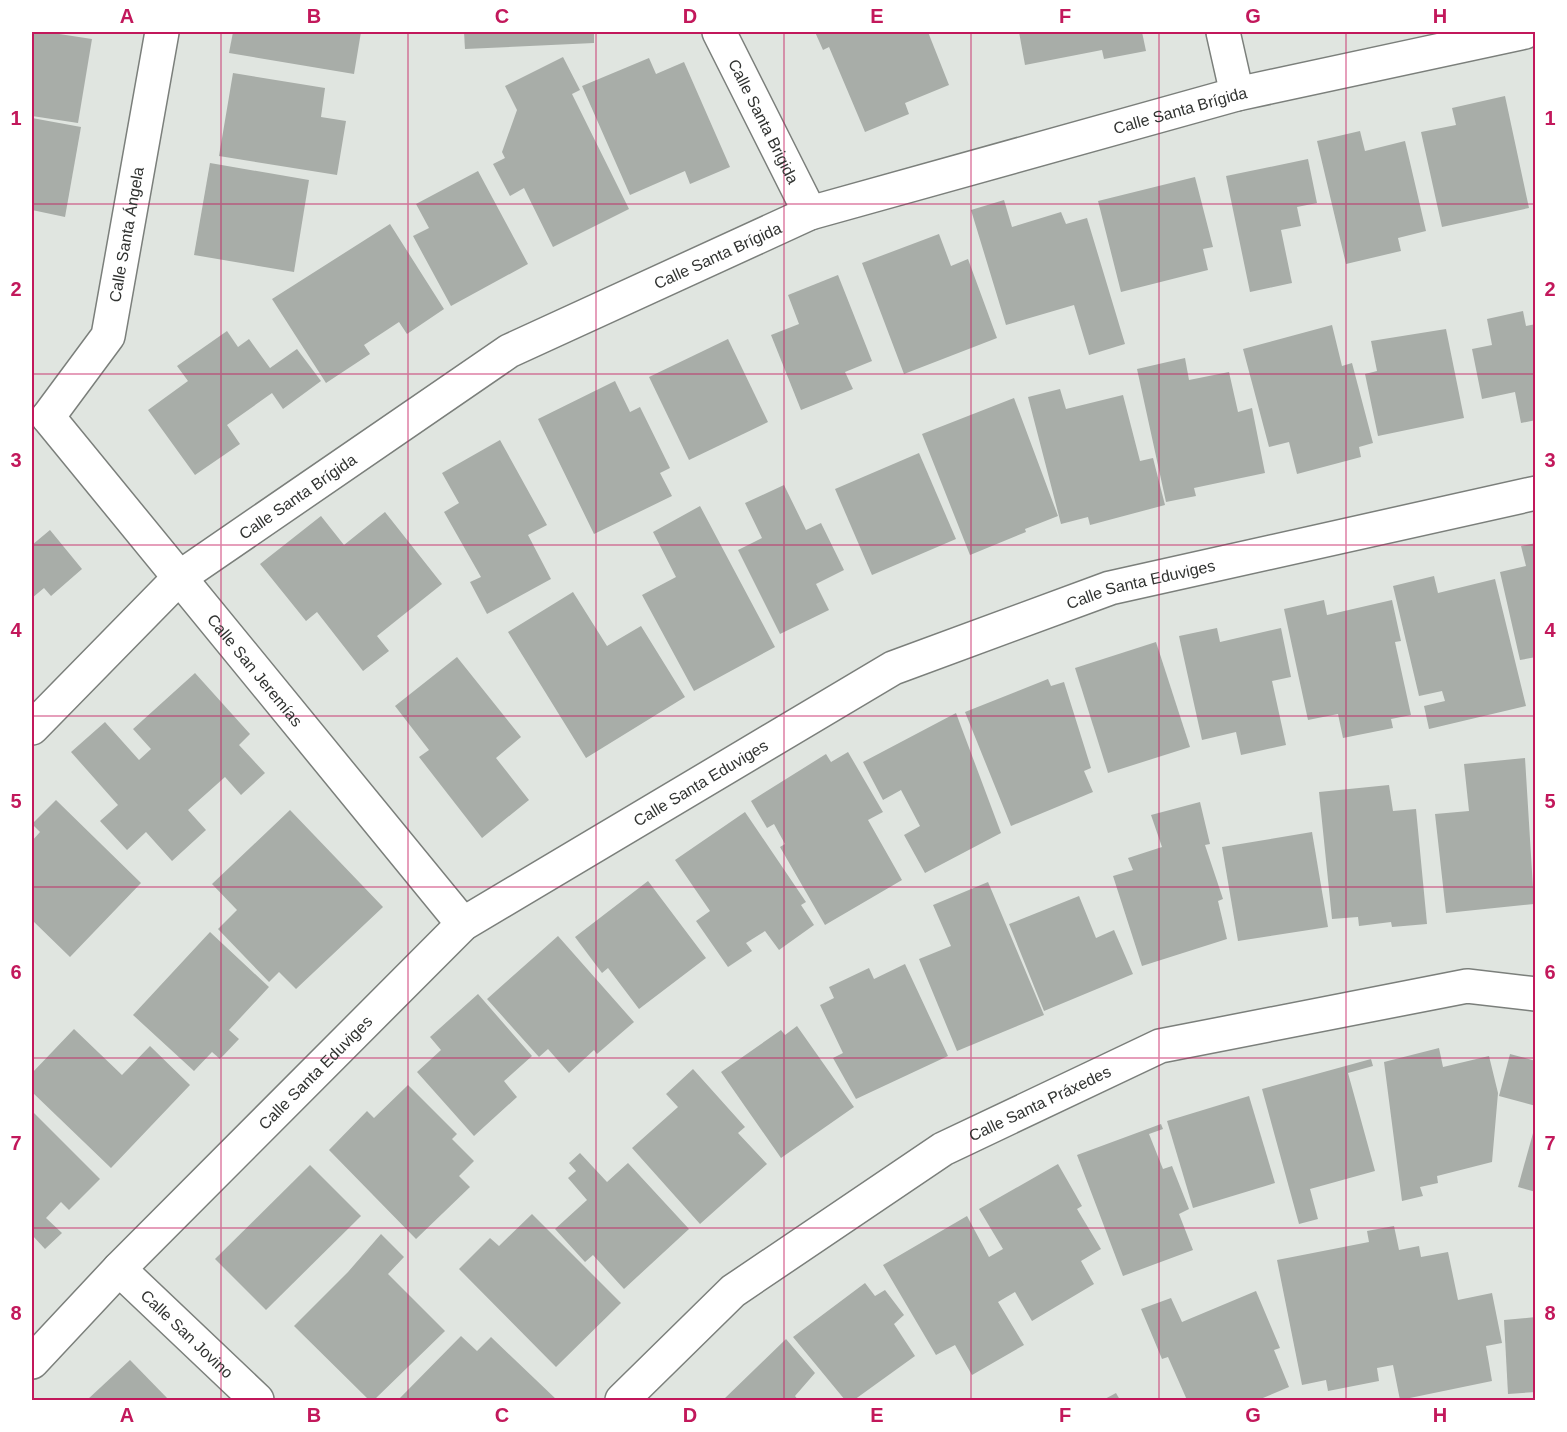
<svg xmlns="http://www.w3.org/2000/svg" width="1567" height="1432" viewBox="0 0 1567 1432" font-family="Helvetica,sans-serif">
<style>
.building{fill:#a8ada8}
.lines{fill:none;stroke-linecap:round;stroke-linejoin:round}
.minor-casing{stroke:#7b7f7b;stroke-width:36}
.minor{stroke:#fff;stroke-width:33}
.grid{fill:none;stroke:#c2185b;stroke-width:1.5;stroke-opacity:0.55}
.labels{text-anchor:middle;stroke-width:4.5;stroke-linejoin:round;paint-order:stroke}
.street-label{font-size:16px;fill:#313331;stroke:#fff}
.neatline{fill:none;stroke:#c2185b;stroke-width:2}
.grid-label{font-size:20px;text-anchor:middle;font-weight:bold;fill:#c2185b}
</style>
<rect width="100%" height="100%" fill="#e0e5e0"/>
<g class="building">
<polygon points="32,32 46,32 92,39 78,123 32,116"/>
<polygon points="233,32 361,32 354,74 229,53"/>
<polygon points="464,32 594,32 594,43 465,49"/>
<polygon points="815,32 928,32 949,85 905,103 909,114 865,132 829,47 823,50"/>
<polygon points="1019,32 1142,32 1146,51 1104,59 1102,50 1025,65"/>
<polygon points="563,57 580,90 572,94 629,209 553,247 524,188 510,196 493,164 505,158 502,152 517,110 505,86"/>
<polygon points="649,58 656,74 684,62 730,167 690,184 685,171 630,195 582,86"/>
<polygon points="233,73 325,88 321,117 346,121 337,175 219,156"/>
<polygon points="1505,96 1529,208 1442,227 1421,132 1456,125 1452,108"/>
<polygon points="32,118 81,127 65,217 32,210"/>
<polygon points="1360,131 1365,151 1405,141 1426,231 1398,238 1401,251 1346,264 1317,141"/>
<polygon points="1308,159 1317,203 1297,207 1301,226 1281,230 1292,283 1250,292 1226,176"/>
<polygon points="210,163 309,180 294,272 194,255"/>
<polygon points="478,171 528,264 451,306 413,236 429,228 416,204"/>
<polygon points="1195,177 1213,247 1203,249 1208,270 1121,292 1098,201"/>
<polygon points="1004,200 1012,227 1061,212 1066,224 1087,218 1125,344 1089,355 1074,305 1006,325 971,210"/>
<polygon points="390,224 444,309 407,334 399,322 364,345 370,354 326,383 272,299"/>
<polygon points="939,234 951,266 968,259 997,338 904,374 862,263"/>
<polygon points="838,275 872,361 845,372 853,389 801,410 771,335 799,324 788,295"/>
<polygon points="1523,311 1526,326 1536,324 1536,420 1521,423 1515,392 1482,399 1472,349 1492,345 1487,319"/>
<polygon points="1332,325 1342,366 1352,363 1373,443 1359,447 1361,457 1297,474 1289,442 1269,447 1243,349"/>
<polygon points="1446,329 1464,418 1378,436 1365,374 1377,371 1371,341"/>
<polygon points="227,331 238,347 249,339 270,368 297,349 321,381 283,409 272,393 227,425 240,444 195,475 148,410 188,381 177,366"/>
<polygon points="728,339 768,422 689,460 649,377"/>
<polygon points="1185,358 1189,380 1229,372 1238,412 1252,408 1265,473 1194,488 1196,496 1166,502 1137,369"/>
<polygon points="615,381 630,412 640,407 670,468 660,473 672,496 594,534 538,419"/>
<polygon points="1060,389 1066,409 1123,395 1140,461 1153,458 1165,505 1090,525 1088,517 1061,524 1028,397"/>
<polygon points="1014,398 1058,516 1025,529 1026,532 970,555 922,434"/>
<polygon points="500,440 547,525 528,535 551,579 487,614 470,582 481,577 444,512 459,503 442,473"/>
<polygon points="919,453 956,539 872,575 835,489"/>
<polygon points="784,485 806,530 821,523 844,570 816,584 829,610 780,634 738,550 762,538 745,503"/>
<polygon points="700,506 775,647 694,691 642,595 676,577 653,532"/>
<polygon points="385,512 442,584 377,636 389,651 363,671 317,612 306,621 260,564 321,516 344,545"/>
<polygon points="50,530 82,569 51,596 44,588 32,598 32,545"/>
<polygon points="1536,543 1536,657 1520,660 1500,572 1526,566 1521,546"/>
<polygon points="1434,576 1438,593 1495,579 1526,706 1429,729 1424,706 1445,701 1442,691 1419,696 1393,586"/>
<polygon points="573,592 607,646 641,626 685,697 586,758 508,632"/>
<polygon points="1324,600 1327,615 1392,600 1401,641 1395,642 1411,715 1391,719 1393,728 1343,738 1338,714 1308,720 1284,609"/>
<polygon points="1217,628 1220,642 1281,628 1291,677 1272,681 1286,745 1241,755 1236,732 1202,740 1179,636"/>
<polygon points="1156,642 1190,747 1108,773 1075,668"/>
<polygon points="457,657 521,737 496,758 529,800 482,838 419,757 429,750 395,706"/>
<polygon points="195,673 250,734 239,745 265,773 241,795 225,777 188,810 206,830 172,861 146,832 127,850 100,821 118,805 71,752 105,722 139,760 151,749 133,729"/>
<polygon points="1048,679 1051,686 1064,682 1091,768 1084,771 1093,792 1011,826 965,712"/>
<polygon points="956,713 1001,833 925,873 904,835 920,826 901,790 883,800 863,762"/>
<polygon points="848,752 883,812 868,820 902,880 825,925 780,847 785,844 774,824 767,828 751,801 826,754 831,762"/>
<polygon points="1525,758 1534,904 1446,913 1435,814 1469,811 1464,764"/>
<polygon points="1389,785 1393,811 1416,809 1427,924 1392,927 1391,922 1359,926 1358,917 1332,919 1319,792"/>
<polygon points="56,800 141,883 70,957 32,920 32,841 40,832 32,824"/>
<polygon points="1200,802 1210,844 1205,845 1223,899 1218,901 1227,939 1142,966 1113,876 1133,870 1128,858 1162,847 1151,815"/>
<polygon points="290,810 383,907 296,989 279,972 269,982 218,929 237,910 212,884"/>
<polygon points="745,812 806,902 801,905 814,925 779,950 765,931 746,943 752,951 728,967 696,921 710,911 675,860"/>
<polygon points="1312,832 1328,927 1238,941 1222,847"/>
<polygon points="648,881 706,958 639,1009 608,968 602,973 575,937"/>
<polygon points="988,882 1044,1015 957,1051 919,959 951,946 933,905"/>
<polygon points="1079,896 1096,938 1114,930 1133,974 1044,1011 1009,924"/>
<polygon points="210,932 269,987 229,1030 239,1039 220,1059 212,1052 194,1071 133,1015"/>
<polygon points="558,936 634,1022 597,1054 594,1050 569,1073 548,1049 539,1057 487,999"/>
<polygon points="905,964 948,1056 856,1099 833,1058 843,1053 820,1005 834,998 829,987 869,968 874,979"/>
<polygon points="478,994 532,1056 504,1081 517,1097 474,1136 417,1072 441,1050 430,1037"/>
<polygon points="797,1026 854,1107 781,1158 721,1072 781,1030 785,1035"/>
<polygon points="74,1029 122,1075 150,1046 190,1085 111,1168 32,1092 32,1073"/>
<polygon points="1439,1048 1443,1067 1489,1056 1498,1093 1492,1162 1437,1176 1438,1183 1420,1187 1423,1196 1402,1201 1384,1062"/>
<polygon points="1510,1054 1536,1061 1536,1106 1499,1096"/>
<polygon points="1371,1059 1373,1066 1348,1073 1375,1171 1310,1189 1318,1219 1299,1224 1262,1089"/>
<polygon points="693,1069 745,1127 738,1133 767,1164 700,1224 632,1148 678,1107 666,1094"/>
<polygon points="408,1085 457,1134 452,1139 474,1161 459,1176 470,1187 416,1239 329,1150 367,1111 374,1118"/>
<polygon points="1249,1096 1275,1183 1193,1208 1167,1121"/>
<polygon points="32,1111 100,1179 69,1210 61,1202 46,1218 62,1233 45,1249 32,1235"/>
<polygon points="1161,1124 1163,1129 1149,1134 1163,1169 1172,1166 1189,1209 1179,1214 1193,1250 1123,1276 1077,1155"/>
<polygon points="1535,1126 1536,1126 1536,1192 1518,1187"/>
<polygon points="580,1153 607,1182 628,1163 689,1229 624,1289 593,1255 585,1262 555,1229 587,1200 568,1178 576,1171 569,1163"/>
<polygon points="1058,1164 1082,1206 1077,1209 1101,1249 1081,1261 1094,1284 1032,1321 1015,1292 998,1302 1024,1345 972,1375 955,1345 936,1355 883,1265 967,1216 989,1257 1003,1249 979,1209"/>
<polygon points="310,1165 361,1216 266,1310 215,1259"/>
<polygon points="532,1214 621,1303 556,1367 459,1269 490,1238 499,1246"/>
<polygon points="1394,1226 1399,1250 1419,1246 1421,1257 1448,1252 1458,1300 1492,1293 1502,1343 1486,1346 1492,1381 1400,1400 1393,1365 1377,1368 1379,1381 1328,1391 1326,1380 1302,1385 1277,1260 1369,1242 1367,1231"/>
<polygon points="381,1234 404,1257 388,1274 445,1331 374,1400 369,1400 294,1326 348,1272"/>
<polygon points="865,1283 875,1296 885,1290 904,1315 894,1324 915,1356 854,1400 845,1400 793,1337"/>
<polygon points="1256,1291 1280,1348 1274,1350 1289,1387 1258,1400 1187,1400 1168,1357 1162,1359 1141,1309 1171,1298 1182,1322"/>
<polygon points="1536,1317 1536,1392 1508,1394 1504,1320"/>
<polygon points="461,1336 477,1351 491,1337 557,1400 398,1400"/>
<polygon points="786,1339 815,1373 795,1396 798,1400 723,1400"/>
<polygon points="130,1360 169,1400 87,1400"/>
<polygon points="1116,1393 1120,1400 1103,1400"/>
</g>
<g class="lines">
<g class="minor-casing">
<g id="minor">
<path id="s1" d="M719,32L810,213"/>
<polyline points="1223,32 1237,94"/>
<path id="s2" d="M48,417L463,924"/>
<path id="s3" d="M48,417L108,336L162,32"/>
<path id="s4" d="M32,728L180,577L509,351L810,213L1237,94L1525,32"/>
<path id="s5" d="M119,1269L257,1400"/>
<path id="s6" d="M32,1362L119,1269L463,924L893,668L1110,588L1536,493"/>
<path id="s7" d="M622,1400L733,1291L943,1149L1160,1046L1467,986L1536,994"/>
</g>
</g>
<use href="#minor" class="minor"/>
</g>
<path class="grid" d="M221,32V1400M408,32V1400M596,32V1400M784,32V1400M971,32V1400M1159,32V1400M1346,32V1400M32,204H1536M32,374H1536M32,545H1536M32,716H1536M32,887H1536M32,1058H1536M32,1228H1536"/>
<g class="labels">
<g class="street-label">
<text dy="6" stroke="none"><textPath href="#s4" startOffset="1326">Calle Santa Brígida</textPath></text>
<text dy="6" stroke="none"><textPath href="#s1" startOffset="100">Calle Santa Brigida</textPath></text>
<text dy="6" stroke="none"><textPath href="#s3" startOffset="204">Calle Santa Ángela</textPath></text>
<text dy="6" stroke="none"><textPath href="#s4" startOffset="840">Calle Santa Brígida</textPath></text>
<text dy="6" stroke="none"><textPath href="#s4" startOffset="354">Calle Santa Brígida</textPath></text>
<text dy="6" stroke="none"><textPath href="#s6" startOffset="1377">Calle Santa Eduviges</textPath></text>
<text dy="6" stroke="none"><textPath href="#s2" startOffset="327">Calle San Jeremías</textPath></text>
<text dy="6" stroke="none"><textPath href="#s6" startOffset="891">Calle Santa Eduviges</textPath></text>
<text dy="6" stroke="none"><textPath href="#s6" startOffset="405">Calle Santa Eduviges</textPath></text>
<text dy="6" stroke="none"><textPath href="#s7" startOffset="516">Calle Santa Práxedes</textPath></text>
<text dy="6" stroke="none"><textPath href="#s5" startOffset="94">Calle San Jovino</textPath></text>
</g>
</g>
<rect width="1567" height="1432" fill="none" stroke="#ffffff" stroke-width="66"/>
<rect x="33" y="33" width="1501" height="1366" class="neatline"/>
<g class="grid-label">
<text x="127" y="23">A</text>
<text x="314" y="23">B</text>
<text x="502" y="23">C</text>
<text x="690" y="23">D</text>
<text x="877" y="23">E</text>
<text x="1065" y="23">F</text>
<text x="1253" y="23">G</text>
<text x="1440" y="23">H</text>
<text x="16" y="125">1</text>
<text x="1550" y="125">1</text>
<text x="16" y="296">2</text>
<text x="1550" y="296">2</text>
<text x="16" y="467">3</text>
<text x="1550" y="467">3</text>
<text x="16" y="637">4</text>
<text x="1550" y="637">4</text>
<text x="16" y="808">5</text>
<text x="1550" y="808">5</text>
<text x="16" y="979">6</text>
<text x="1550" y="979">6</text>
<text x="16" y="1150">7</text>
<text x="1550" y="1150">7</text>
<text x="16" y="1320">8</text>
<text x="1550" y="1320">8</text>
<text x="127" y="1422">A</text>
<text x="314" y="1422">B</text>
<text x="502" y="1422">C</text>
<text x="690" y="1422">D</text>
<text x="877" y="1422">E</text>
<text x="1065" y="1422">F</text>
<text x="1253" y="1422">G</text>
<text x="1440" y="1422">H</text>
</g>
</svg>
